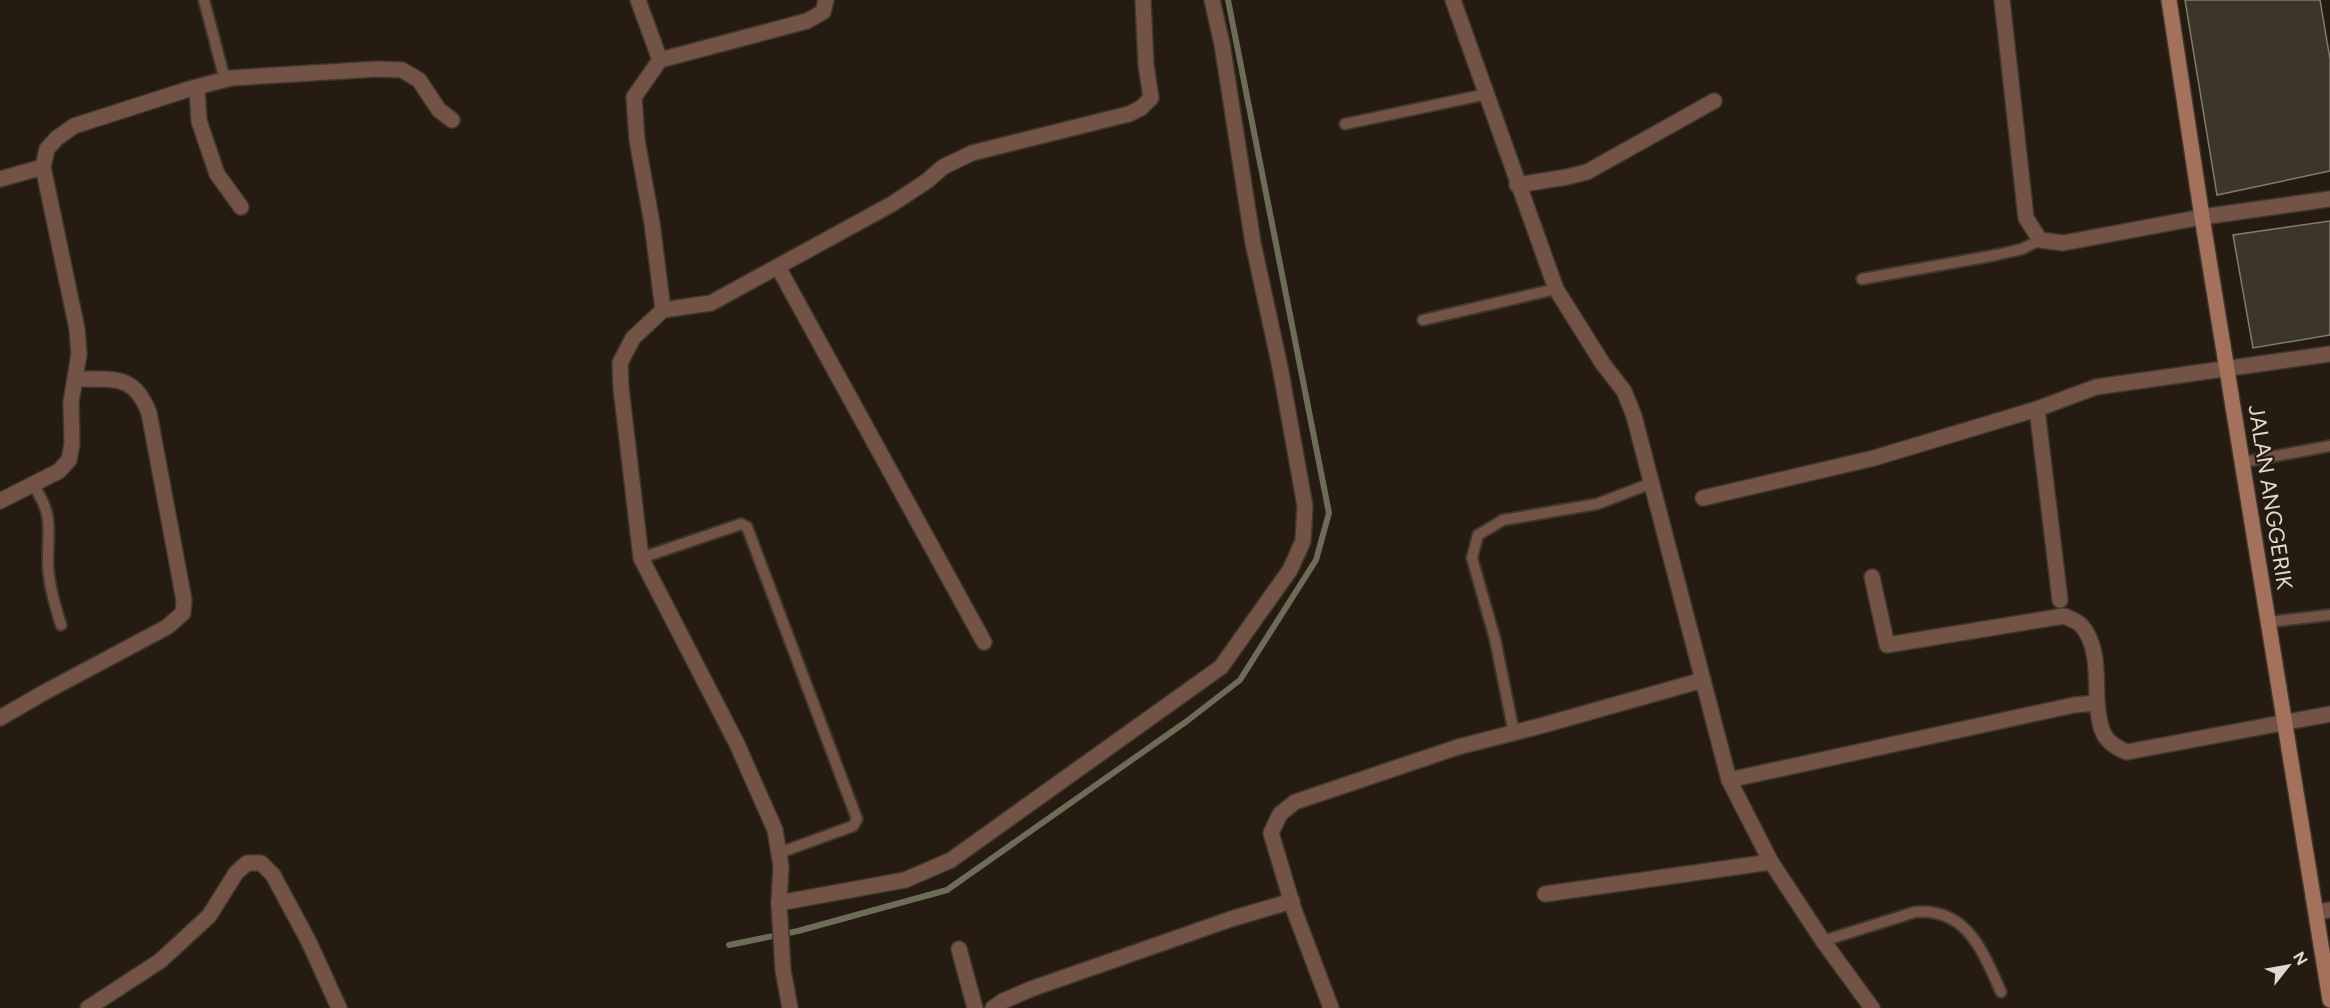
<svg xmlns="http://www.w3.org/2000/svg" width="2330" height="1008" viewBox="0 0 2330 1008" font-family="Figtree,sans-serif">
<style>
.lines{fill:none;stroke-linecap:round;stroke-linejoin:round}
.stream{stroke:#6d6c57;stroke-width:6}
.building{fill:#3c3629;stroke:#817b6b;stroke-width:1.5}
.service-casing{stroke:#3f362c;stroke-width:14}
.minor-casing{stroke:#3f362c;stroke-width:18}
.secondary-casing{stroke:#3f362c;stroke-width:18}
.service{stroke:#735346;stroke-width:10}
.minor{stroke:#735346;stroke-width:15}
.secondary{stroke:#a4715c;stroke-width:15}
.labels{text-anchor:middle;stroke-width:4.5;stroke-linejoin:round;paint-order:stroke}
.street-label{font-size:22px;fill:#e0d9d2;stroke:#251b11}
</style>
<rect width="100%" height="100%" fill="#251b11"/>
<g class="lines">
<polyline class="stream" points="729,945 798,931 947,890 1187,721 1240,680 1316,560 1329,513 1228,0"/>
</g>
<g class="building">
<polygon points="2185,0 2320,0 2330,59 2330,171 2217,195"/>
<polygon points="2330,221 2330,335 2253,348 2233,235"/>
</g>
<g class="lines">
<g class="service-casing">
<g id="service">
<polyline points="204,0 225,80"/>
<polyline points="1345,124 1487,94"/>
<polyline points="1862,279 1996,255 2022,249 2040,240"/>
<polyline points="1423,320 1556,289"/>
<polyline points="2243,462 2330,446"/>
<path d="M33,485C55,516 47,531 48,565C49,586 55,605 61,625"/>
<polyline points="641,558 741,524 747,527 857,819 853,826 779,853"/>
<polyline points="2269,622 2330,615"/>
<polyline points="1514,733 1495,639 1472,558 1478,535 1503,520 1597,504 1652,483"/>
<path d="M1823,941L1915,912C1967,907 1983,952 2001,992"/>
</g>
</g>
<g class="minor-casing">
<g id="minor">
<polyline points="638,0 660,60"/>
<polyline points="1453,0 1556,289 1603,364 1624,391 1634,416 1729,780 1771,862 1823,941 1872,1008"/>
<polyline points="2002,0 2026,218 2040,240 2063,243 2202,217 2330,199"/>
<polyline points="197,87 199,121 217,174 241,207"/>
<polyline points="0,179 43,167"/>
<polyline points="1517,185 1567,177 1587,172 1714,101"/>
<polyline points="778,267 984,642"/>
<polyline points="663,310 652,223 637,140 634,97 660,60 807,21 823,12 826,0"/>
<polyline points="2037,409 2060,600"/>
<polyline points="1703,498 1874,458 2037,409 2096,387 2330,354"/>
<polyline points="0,501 59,471 69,460 72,444 71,402 79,354 77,329 43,167 47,149 57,138 74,126 189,89 231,78 378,69 402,70 419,80 439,110 452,120"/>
<path d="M1872,577L1887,645L2064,616C2069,618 2077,621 2081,625C2099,645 2096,678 2097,703"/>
<path d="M0,718L45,692L167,627L183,613L184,600L149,413C134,373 113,380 76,379"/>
<path d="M1729,780L2074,705L2097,703C2100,728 2101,742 2127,752L2330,714"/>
<polyline points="1545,894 1771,862"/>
<polyline points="779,903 905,880 951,860 1221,667 1290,570 1303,541 1305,506 1280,367 1253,243 1222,44 1212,0"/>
<polyline points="2316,912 2330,910"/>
<polyline points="959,949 975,1008"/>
<polyline points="88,1008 160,961 209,916 236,873 247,863 261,863 273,875 309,942 339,1008"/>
<polyline points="790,1008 783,970 779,903 781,866 775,830 737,744 641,558 621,388 620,363 633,338 663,310 711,303 892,204 927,181 943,167 972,153 1129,114 1141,108 1151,98 1146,65 1143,0"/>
<polyline points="993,1008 1003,1001 1031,989 1231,919 1292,901"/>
<polyline points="1331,1008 1294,910 1271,833 1280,814 1295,802 1458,747 1540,726 1703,680"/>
</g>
</g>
<g class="secondary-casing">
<polyline id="secondary" points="2169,0 2202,217 2330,1000"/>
</g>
<use href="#service" class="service"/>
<use href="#minor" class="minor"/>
<use href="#secondary" class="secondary"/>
</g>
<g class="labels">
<g class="street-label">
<text transform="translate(2271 497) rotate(81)" y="8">JALAN ANGGERIK</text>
</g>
</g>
<g transform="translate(2288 966) rotate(59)" stroke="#251b11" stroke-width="4.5" paint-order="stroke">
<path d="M0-4.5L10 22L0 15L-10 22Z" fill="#e0d9d2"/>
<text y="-9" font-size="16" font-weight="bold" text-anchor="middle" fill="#e0d9d2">N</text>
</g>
</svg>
